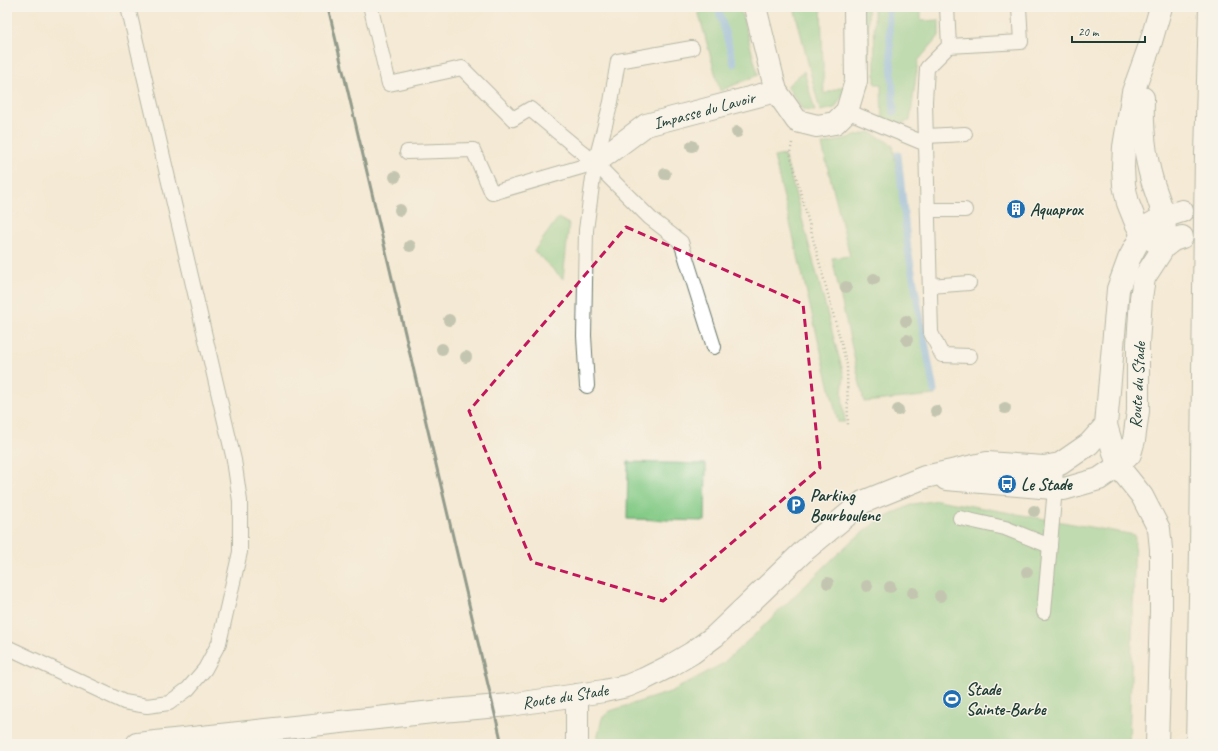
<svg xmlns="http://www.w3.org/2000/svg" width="1218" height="751" viewBox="0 0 1218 751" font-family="Caveat,sans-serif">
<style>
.green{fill:#83ca86;stroke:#51845d}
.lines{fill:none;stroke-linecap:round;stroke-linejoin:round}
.stream{stroke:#70ace1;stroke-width:7}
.lane-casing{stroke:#6a796c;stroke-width:16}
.street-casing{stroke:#6a796c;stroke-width:24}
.secondary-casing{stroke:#6a796c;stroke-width:24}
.highway-casing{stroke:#6a796c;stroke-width:24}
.path{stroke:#6a796c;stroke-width:2.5;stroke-dasharray:1 3;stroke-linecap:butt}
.lane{stroke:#fff;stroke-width:14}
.street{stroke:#fff;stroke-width:22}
.secondary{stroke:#fff;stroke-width:22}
.highway{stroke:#fff;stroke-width:22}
.rail{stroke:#1f3d34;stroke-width:3}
.highway-bridge-casing{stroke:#6a796c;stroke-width:24;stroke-linecap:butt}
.highway-bridge{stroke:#fff;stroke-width:22}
.tree{fill:#8a9a85}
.marked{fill:none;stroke:#c2185b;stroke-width:3;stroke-dasharray:8 5;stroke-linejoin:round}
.labels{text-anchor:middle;stroke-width:3;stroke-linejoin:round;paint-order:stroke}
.street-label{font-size:17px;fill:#1f3d34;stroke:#f7f3e8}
.poi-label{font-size:17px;font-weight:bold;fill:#1f3d34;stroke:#f7f3e8;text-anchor:start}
</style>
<rect width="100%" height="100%" fill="#f7f3e8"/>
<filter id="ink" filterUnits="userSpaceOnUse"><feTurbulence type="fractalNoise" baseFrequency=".025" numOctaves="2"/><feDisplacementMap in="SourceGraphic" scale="8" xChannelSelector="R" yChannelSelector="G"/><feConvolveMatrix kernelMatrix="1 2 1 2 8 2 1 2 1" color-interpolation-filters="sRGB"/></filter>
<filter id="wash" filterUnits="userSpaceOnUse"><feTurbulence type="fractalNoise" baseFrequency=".012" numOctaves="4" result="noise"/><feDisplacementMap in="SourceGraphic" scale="16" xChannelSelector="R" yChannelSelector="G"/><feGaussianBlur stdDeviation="0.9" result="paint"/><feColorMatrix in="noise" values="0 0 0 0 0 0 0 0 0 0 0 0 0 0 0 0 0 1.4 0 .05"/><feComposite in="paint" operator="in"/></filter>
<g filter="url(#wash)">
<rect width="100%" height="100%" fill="#f4e9d4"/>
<g class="green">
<polygon points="697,7 740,7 758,75 720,91"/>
<polygon points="794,7 821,7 824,94 849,84 835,108 820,111"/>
<polygon points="861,7 868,7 869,86 863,88"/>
<polygon points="874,7 921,7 921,21 939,20 939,36 918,61 910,121 882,127 881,84 875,84"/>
<polygon points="804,71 815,111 803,110 787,86"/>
<polygon points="870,132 893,145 908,250 935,395 864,402 832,258 850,256 822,145"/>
<polygon points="784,155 789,170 844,376 842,394 845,422 838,422 774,157"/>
<polygon points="558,218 569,224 563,279 534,251"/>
<polygon points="628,462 706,464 705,521 627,519"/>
<polygon points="938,500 1135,535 1129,744 596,744 602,718 610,711 670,692 722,664 753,636 847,545 876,522 913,504"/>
</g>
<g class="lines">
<g class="stream">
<polyline points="718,7 734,64"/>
<polyline points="888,7 894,112"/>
<polyline points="898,155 908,250 934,391"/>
</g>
</g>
</g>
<g filter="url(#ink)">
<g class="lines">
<g class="lane-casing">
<g id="lane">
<polyline points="371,9 389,84 462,68 513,119 530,109 595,163 650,218 681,242 714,347"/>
<polyline points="949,46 1021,42 1019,7"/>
<polyline points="847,111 926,144 931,333 942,355 970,356"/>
<polyline points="926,136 965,134"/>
<polyline points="926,144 925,101 927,68 949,46 947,7"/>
<polyline points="407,152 473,150 492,193 595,163"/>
<polyline points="928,210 965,210"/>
<polyline points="930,286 969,283"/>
<polyline points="587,386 584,336 586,230 595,163 611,102 618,61 692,48"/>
<polyline points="960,518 1005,528 1050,546"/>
<polyline points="1044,612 1055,488 1056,465"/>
<polyline points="7,647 124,702 147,706 169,703 188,689 205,669 219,643 240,552 240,501 234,460 128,7"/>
</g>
</g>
<g class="street-casing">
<g id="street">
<polyline points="755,7 776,91 797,121 817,126 835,123 847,111 856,81 855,7"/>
<polyline points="595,163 646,125 776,91"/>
<polyline points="577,695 577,744"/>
</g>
</g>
<g class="secondary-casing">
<g id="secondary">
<path d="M1143,98C1142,126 1144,153 1152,180C1157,197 1165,212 1165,231"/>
<polyline points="1154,241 1142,234 1136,223 1128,203 1124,185 1123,167 1124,147 1133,92 1150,45 1161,7"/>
<polyline points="946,479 1064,489 1099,479 1118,466 1130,454 1134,440 1138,411 1138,344 1141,298 1144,278 1164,247 1173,240 1182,237"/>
<polyline points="137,744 442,711 510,705 604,691 627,686 644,679 670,666 692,653 715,636 805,550 863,502 925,477 987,463 1044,467 1060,464 1089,444 1106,425 1118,289 1129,259 1142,234 1151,224 1163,217 1182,211"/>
</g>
</g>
<g class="highway-casing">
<g id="highway">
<polyline points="1206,155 1210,7"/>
<polyline points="1106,425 1118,466 1142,496 1159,529 1161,549 1161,611 1157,744"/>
<polyline points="1197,744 1201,550 1204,291"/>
</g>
</g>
<polyline class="path" points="792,143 790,153 847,365 848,427"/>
<use href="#lane" class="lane"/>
<use href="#street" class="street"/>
<use href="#secondary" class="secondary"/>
<use href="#highway" class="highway"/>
<polyline class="rail" points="328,7 502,744"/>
<g class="highway-bridge-casing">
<polyline id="highway-bridge" points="1204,291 1206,155"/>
</g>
<use href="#highway-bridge" class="highway-bridge"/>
</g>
<g class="tree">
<circle cx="737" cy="132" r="6"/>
<circle cx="692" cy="146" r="6"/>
<circle cx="665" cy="174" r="6"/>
<circle cx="395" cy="177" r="6"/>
<circle cx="400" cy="210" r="6"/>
<circle cx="410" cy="246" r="6"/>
<circle cx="874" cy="279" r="6"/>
<circle cx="846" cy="287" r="6"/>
<circle cx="449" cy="320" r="6"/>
<circle cx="906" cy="321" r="6"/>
<circle cx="907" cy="340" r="6"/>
<circle cx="442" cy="349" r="6"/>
<circle cx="466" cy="357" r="6"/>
<circle cx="1005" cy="408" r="6"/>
<circle cx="898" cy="410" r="6"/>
<circle cx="936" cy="411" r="6"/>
<circle cx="1034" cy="511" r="6"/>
<circle cx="1027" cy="572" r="6"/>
<circle cx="828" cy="583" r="6"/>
<circle cx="867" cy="586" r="6"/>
<circle cx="890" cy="587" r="6"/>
<circle cx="913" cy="593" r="6"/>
<circle cx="940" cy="596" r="6"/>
</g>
</g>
<path d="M0 0H1218V751H0ZM626,227L803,304L820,468L663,601L532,562L469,411Z" fill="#f4e9d4" fill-opacity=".55" fill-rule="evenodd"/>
<path class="marked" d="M626,227L803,304L820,468L663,601L532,562L469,411Z"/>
<defs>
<g id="building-disc" transform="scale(1)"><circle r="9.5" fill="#1f6fb2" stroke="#f7f3e8"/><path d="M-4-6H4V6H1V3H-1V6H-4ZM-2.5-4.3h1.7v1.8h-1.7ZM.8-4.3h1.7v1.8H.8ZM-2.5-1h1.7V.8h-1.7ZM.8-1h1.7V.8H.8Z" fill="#fff"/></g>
<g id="bus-disc" transform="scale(1)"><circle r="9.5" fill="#1f6fb2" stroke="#f7f3e8"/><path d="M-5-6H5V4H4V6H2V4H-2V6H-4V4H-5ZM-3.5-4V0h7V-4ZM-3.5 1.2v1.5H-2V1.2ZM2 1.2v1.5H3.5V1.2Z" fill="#fff"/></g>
<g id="parking-disc" transform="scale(1)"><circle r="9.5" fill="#1f6fb2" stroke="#f7f3e8"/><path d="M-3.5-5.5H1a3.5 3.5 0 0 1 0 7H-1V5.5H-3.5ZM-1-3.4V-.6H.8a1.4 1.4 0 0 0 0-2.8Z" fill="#fff"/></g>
<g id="stadium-disc" transform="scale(1)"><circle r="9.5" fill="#1f6fb2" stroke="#f7f3e8"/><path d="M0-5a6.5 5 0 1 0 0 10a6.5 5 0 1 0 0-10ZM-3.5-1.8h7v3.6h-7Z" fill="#fff"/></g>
</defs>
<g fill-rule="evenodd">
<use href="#building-disc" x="1016" y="209"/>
<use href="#bus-disc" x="1007" y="484"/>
<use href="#parking-disc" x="796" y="505"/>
<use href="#stadium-disc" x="952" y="699"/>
</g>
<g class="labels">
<g class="street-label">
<text transform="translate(704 110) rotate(-15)" y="6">Impasse du Lavoir</text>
<text transform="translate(1137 385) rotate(-87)" y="6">Route du Stade</text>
<text transform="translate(565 696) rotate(-9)" y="6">Route du Stade</text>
</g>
<g class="poi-label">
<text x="1030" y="215">Aquaprox</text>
<text x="1021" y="490">Le Stade</text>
<text x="810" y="501">Parking<tspan x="810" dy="20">Bourboulenc</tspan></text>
<text x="966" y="695">Stade<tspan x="966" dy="20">Sainte-Barbe</tspan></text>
</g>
</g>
<rect width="1218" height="751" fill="none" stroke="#f7f3e8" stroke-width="24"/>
<path d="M1072 36v6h73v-6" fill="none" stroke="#1f3d34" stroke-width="2"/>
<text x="1078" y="36" font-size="12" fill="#1f3d34" stroke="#f7f3e8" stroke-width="3" paint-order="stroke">20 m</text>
</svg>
